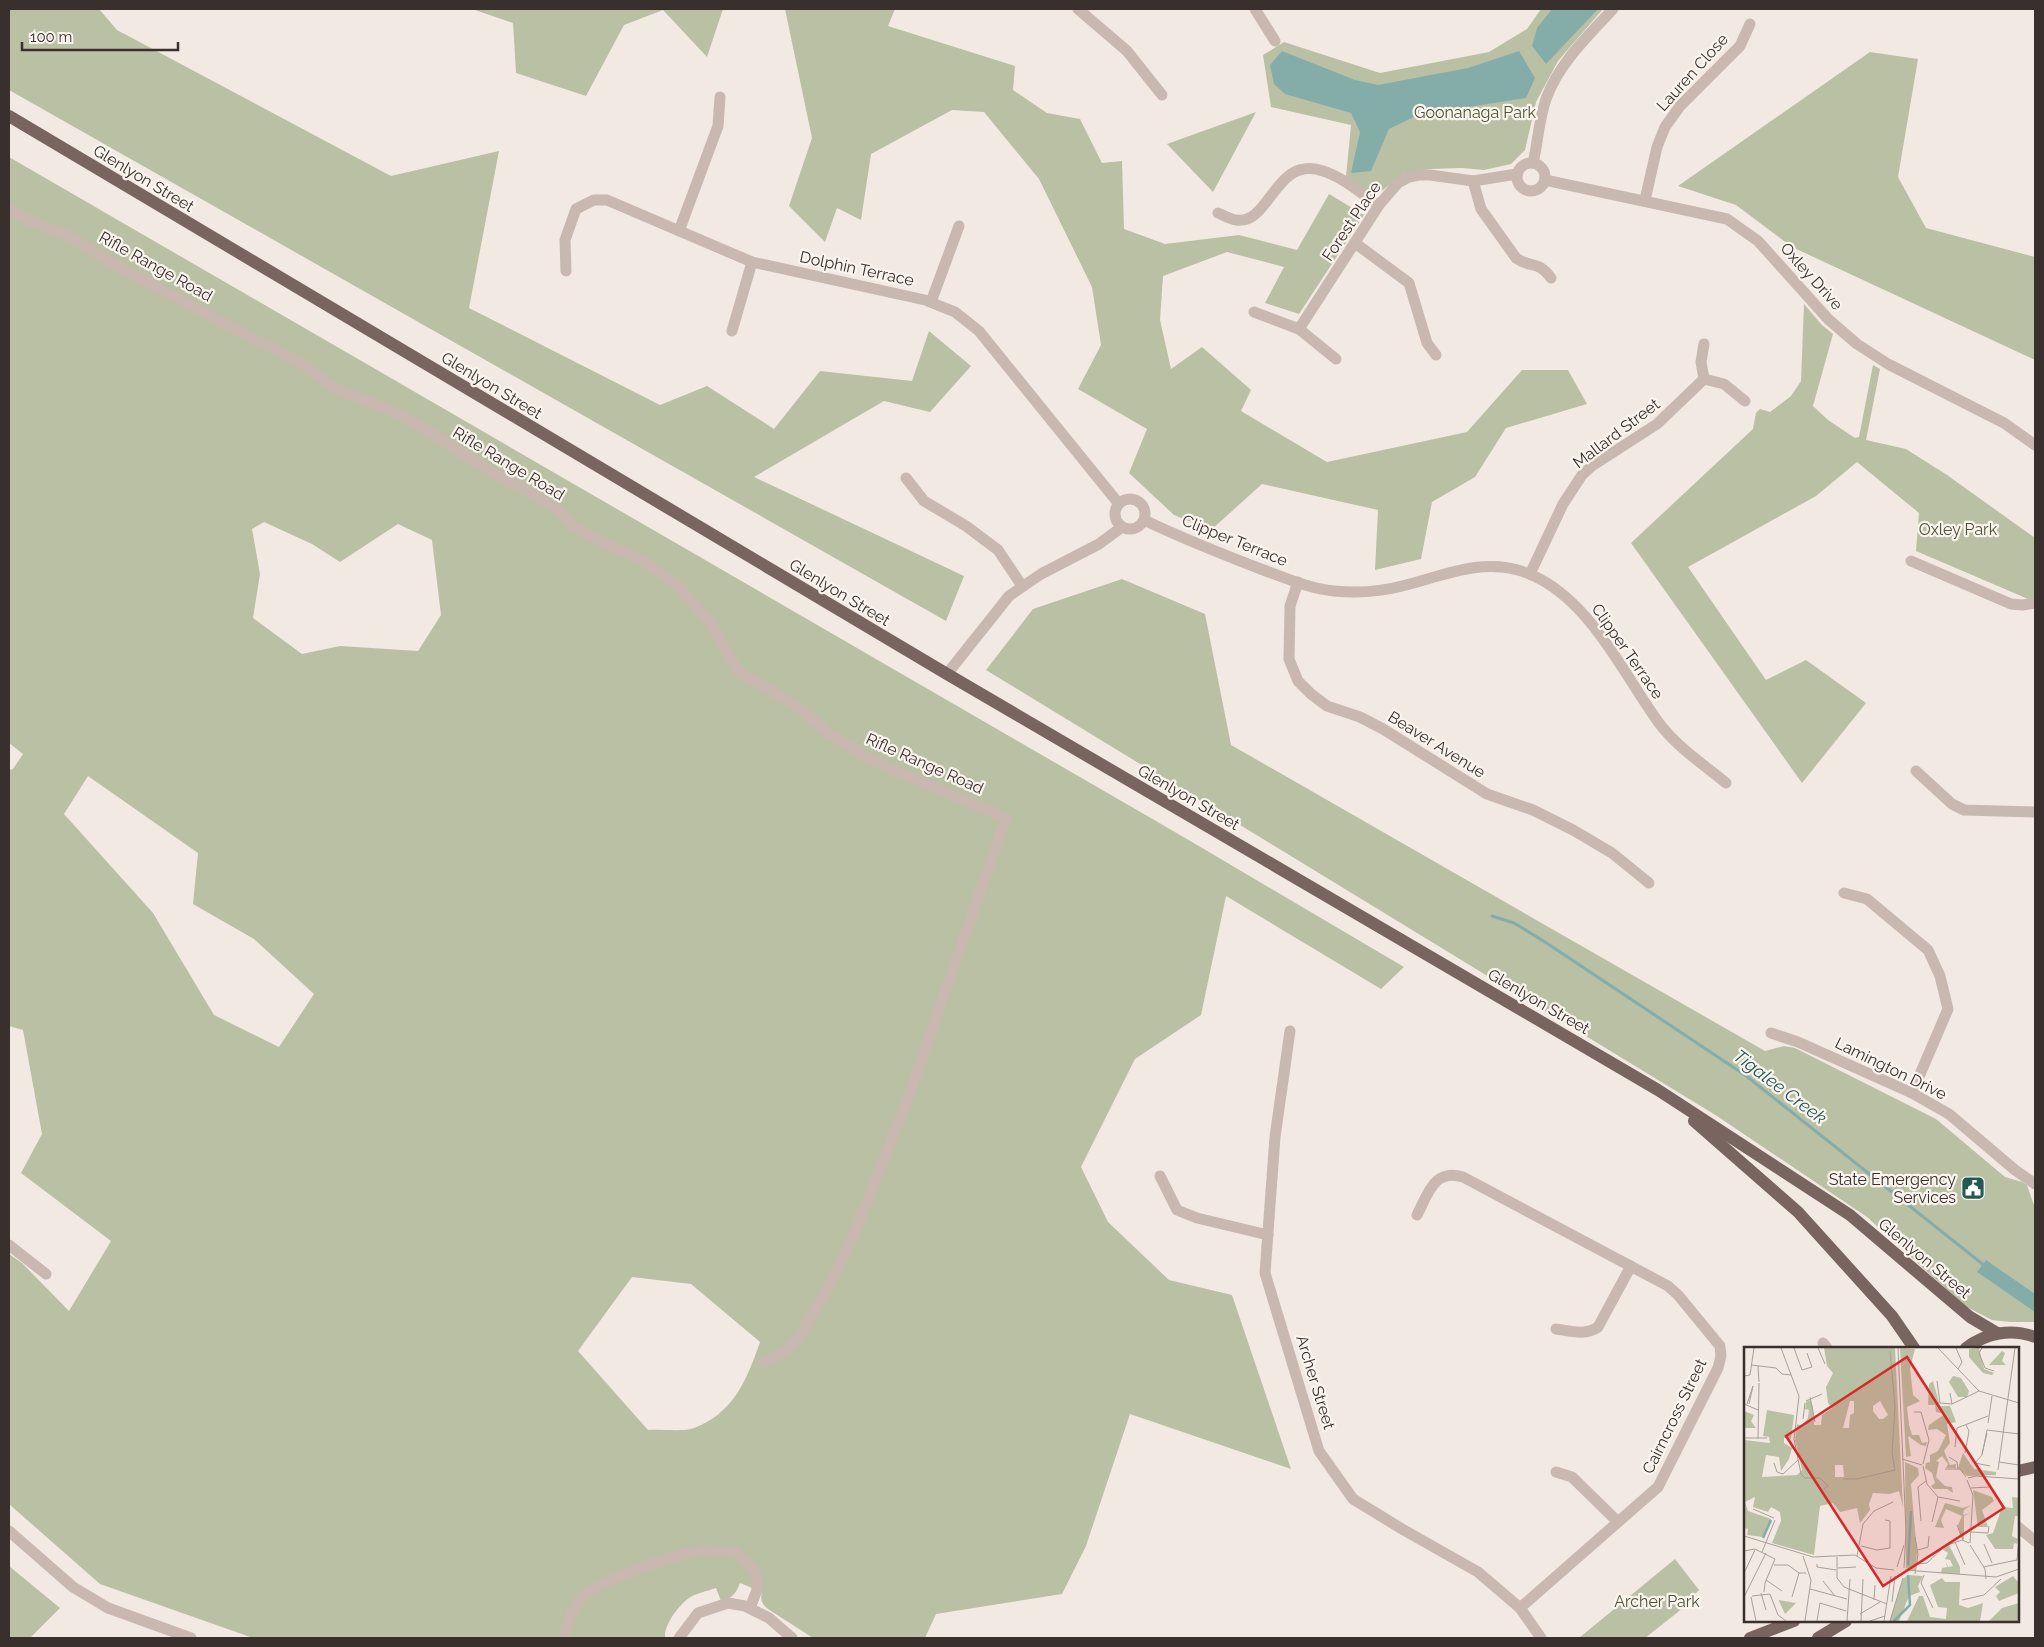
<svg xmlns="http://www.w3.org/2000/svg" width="2044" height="1647" viewBox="0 0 2044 1647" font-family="Raleway,sans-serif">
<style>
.green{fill:#bac0a3;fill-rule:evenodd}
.water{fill:#84adaa}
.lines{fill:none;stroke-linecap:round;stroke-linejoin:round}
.stream{stroke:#84adaa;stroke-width:3}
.minor{stroke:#c9b8af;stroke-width:11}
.major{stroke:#79655f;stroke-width:12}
.labels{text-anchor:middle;stroke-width:4.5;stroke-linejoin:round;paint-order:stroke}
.street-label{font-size:16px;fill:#392f2c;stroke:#faf4ef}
.park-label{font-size:16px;fill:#4c5532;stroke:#faf4ef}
.poi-label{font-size:16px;fill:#392f2c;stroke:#faf4ef;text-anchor:end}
.water-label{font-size:18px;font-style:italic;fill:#255755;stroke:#faf4ef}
.inset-river{fill:none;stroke:#84adaa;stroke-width:2.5}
.inset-road{fill:none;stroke:#a89f9a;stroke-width:1}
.view{fill:#d62828;fill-opacity:0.15;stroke:#d62828;stroke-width:2.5}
.inset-edge{fill:none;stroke:#392f2c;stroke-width:2.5}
</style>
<rect width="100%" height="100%" fill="#f2e9e3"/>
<g class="green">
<polygon points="9,9 99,9 117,30 391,176 499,151 469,308 660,405 707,386 774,429 820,371 912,381 929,331 971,366 930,412 884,401 754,477 964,576 946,621 9,90"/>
<polygon points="472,9 723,9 707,57 663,10 624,25 586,96 516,73 513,23"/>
<polygon points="785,9 895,9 888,26 1015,66 1013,90 1047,113 1080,119 1102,163 1122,161 1124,229 1165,244 1239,235 1297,250 1329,194 1364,215 1299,314 1265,303 1284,267 1227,252 1163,276 1160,320 1171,369 1202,347 1251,390 1241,411 1327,462 1467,432 1522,370 1568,370 1587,404 1506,428 1475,477 1432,502 1421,559 1375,570 1378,510 1262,484 1211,530 1174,515 1129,473 1147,429 1078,389 1101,345 1092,287 1039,179 984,112 952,110 871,154 861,220 837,208 825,242 789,206 812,138"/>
<polygon points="1541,9 1603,9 1558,61 1536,102 1525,150 1511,164 1484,170 1462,168 1430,169 1405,173 1379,193 1373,195 1346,177 1351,125 1271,107 1263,55 1284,42 1380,73 1489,52 1527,29"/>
<polygon points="1870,52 1918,59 1898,177 1926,228 2035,257 2035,360 1792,247 1736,205 1678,186"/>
<polygon points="1256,112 1213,192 1167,144"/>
<path d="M9,157L1187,839L1404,967L1381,989L1226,896L1201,1015L1135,1059L1081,1167L1108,1222L1169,1280L1232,1295L1291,1469L1130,1414L1086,1546L1062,1594L936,1614L925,1638H813L768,1609C762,1604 760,1600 762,1592L740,1583C736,1594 732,1598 721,1601L716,1588C708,1591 696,1593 689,1598C678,1606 664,1625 665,1638H253L100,1584L9,1504V1254L22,1263L69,1311L111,1241L21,1173L42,1134L23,1030L9,1026V770L13,769L23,754L9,743ZM264,522L312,544L340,562L398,524L432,540L441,615L418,651L340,646L302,654L253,618L260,574L252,529ZM88,776L198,853L193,904L254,939L314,994L279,1047L214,1015L153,913L64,814ZM632,1277L691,1284L760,1342C747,1379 734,1413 694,1428C684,1432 660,1429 648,1430L578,1351Z"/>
<polygon points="1804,304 1822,325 1833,334 1813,406 1828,420 1855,438 1859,437 1873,365 1880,369 1866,440 1906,449 1947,475 2035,538 2035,602 1916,551 1919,513 1857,462 1816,496 1688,567 1766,680 1806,660 1866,703 1802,783 1631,543 1753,429 1756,413 1760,409 1770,412 1791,396 1801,381"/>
<polygon points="1122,579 1205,614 1231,745 1765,1051 1784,1046 1795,1048 1936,1119 2005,1177 2022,1182 2027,1185 2035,1208 2035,1322 2010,1322 1992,1320 1965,1306 1867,1217 1717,1116 986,670 1033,609"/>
<polygon points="1675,1559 1699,1590 1678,1612 1645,1638 1579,1638"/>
<polygon points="9,1566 60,1608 30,1638 9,1638"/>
</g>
<g class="water">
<polygon points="1552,9 1598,9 1546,64 1532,46 1537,28"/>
<polygon points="1282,51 1355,80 1378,85 1468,68 1519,51 1535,78 1526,98 1418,115 1389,129 1371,171 1351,173 1360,132 1351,113 1285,94 1274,84 1270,65"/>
<polygon points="1986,1260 2035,1294 2035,1312 1977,1272"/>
</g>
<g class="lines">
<polyline class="stream" points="1492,916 1514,923 1545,942 1745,1075 1985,1266"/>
<g class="minor">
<polyline points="1078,9 1127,51 1162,95"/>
<polyline points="1255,9 1275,41"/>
<circle cx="1531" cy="177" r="14"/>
<path d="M1533,163C1538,142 1539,119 1546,99C1559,63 1588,36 1613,9"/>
<polyline points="1545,180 1727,219 1758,241 1828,319 1857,344 1888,364 2004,423 2035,445"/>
<path d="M1473,181L1481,209L1516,258C1531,269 1537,259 1551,278"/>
<polyline points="1645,200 1657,147 1665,127 1680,106 1740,46 1750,24"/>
<polyline points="9,209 27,220 67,235 122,269 304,365 334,388 402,415 487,469 556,508 574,527 605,544 639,558 677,585 710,622 738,671 801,709 829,734 875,762 1006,818 907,1101 857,1227 831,1282 798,1339 784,1352 765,1362"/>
<path d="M1218,213C1223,215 1230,219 1236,220C1270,226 1275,154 1323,171C1343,177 1361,194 1379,205"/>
<polyline points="679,231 718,126 720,97"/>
<polyline points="1355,243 1409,283 1427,343 1436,355"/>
<polyline points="566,271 565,240 576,209 594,200 607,200 752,262 925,300 955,312 979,331 1119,504"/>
<polyline points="931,302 959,226"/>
<polyline points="1254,312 1299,329 1336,359"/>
<polyline points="1299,329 1379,205 1398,183 1409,177 1419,175 1430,175 1473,181 1517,174"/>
<polyline points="732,331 752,262"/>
<polyline points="1704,344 1701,362 1704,379 1724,384 1745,401"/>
<polyline points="906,478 924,501 966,526 998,550 1022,586"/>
<circle cx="1130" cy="514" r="15"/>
<path d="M1144,520C1184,539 1224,555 1266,571C1288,579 1311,589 1334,591C1357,593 1380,592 1402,586C1450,574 1492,553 1540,579C1594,608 1624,675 1659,723C1677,747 1703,764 1726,783"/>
<polyline points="1911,561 2011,604 2023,605 2035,603"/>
<polyline points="1530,574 1563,504 1582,475 1592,466 1657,424 1704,379"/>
<polyline points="1298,582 1290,606 1289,659 1298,681 1311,694 1327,706 1360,717 1383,729 1487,794 1533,810 1573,830 1612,853 1649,883"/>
<polyline points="947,674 1009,596 1041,574 1099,544 1122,527"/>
<polyline points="1916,771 1952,804 1964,810 2035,812"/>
<polyline points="1844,893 1867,899 1928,950 1940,976 1948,1009 1912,1093"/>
<polyline points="1290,1031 1275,1137 1265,1273 1319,1451 1353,1499 1402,1529 1478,1572 1520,1608 1541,1638"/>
<polyline points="1771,1033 1798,1042 1912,1093 1949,1114 2015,1170 2035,1184"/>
<polyline points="1160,1176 1177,1210 1197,1218 1268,1235"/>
<path d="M1417,1215C1428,1194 1434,1168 1463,1177L1668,1286L1678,1295L1720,1346L1721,1356L1718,1368L1658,1487L1520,1608"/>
<polyline points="9,1245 46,1274"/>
<path d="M1556,1329C1570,1331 1586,1336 1598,1327L1631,1266"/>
<polyline points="1823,1343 1827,1348"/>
<polyline points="1556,1472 1572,1477 1618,1522"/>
<polyline points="2018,1527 2035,1541"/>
<polyline points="9,1531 73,1587 108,1608 191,1638"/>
<path d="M565,1638C566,1625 572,1610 580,1599C594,1582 678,1553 701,1551C713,1550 725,1552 736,1552L756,1573L757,1590L750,1608"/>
<polyline points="679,1638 698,1613 728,1603 745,1606 769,1618 792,1638"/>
</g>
<g class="major">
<polyline points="9,116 947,674 1658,1090 1850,1215 1970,1317 1997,1333"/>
<polyline points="1694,1121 1798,1212 1892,1316 1914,1348"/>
<path d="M1966,1348C1986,1333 2011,1328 2035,1337"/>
<polyline points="2018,1471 2035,1467"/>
<polyline points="1750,1638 1794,1621"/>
<polyline points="1818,1638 1846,1621"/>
</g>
</g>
<defs>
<g id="civic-square" transform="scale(1.25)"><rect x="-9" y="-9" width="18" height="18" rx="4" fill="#255755" stroke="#faf4ef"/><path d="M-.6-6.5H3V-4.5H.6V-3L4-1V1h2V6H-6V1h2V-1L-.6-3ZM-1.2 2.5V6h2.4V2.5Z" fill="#fff"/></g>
</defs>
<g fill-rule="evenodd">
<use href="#civic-square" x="1973" y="1188"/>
</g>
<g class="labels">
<g class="street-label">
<text transform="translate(1692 72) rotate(-48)" y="6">Lauren Close</text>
<text transform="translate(144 178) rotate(31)" y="6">Glenlyon Street</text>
<text transform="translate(1351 221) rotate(-56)" y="6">Forest Place</text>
<text transform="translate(156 266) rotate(29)" y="6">Rifle Range Road</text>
<text transform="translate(857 268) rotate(12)" y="6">Dolphin Terrace</text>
<text transform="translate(1812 276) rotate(48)" y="6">Oxley Drive</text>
<text transform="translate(492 385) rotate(31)" y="6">Glenlyon Street</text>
<text transform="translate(1616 433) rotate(-37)" y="6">Mallard Street</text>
<text transform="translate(509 463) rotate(31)" y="6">Rifle Range Road</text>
<text transform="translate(1235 540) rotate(22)" y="6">Clipper Terrace</text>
<text transform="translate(840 592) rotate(31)" y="6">Glenlyon Street</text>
<text transform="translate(1628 651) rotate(55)" y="6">Clipper Terrace</text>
<text transform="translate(1437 744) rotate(32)" y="6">Beaver Avenue</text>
<text transform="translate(925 763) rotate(24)" y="6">Rifle Range Road</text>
<text transform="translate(1189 797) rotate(30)" y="6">Glenlyon Street</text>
<text transform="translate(1539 1001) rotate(30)" y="6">Glenlyon Street</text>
<text transform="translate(1891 1068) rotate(26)" y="6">Lamington Drive</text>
<text transform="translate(1925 1258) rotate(40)" y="6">Glenlyon Street</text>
<text transform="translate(1316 1382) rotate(73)" y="6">Archer Street</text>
<text transform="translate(1674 1416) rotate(-64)" y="6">Cairncross Street</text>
</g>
<g class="park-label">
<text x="1475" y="118">Goonanaga Park</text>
<text x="1958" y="535">Oxley Park</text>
<text x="1657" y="1607">Archer Park</text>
</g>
<g class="poi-label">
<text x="1956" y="1185">State Emergency<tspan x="1956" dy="18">Services</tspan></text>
</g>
<g class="water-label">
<text transform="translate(1780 1087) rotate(37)" y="6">Tigalee Creek</text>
</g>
</g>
<g transform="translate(1744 1347)">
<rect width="275" height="275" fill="#f2e9e3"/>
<path d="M80,1H151L159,160L155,144L146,147L129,146L125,157L126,163L116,176L113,161L96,165L89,156L76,159L70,208L28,196L37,174L36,165L27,160L24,165L9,160L11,150L1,155L4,164L27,172L19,190L3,188L4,182L0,181V93L26,96L25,90L19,89L23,63L50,68L47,92L40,91V96L48,101L45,112L37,124L35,110L22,108L18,130L53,128L58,123L51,93L53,77L58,79L64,71L65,63L61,62L62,55L66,53L69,60L70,78H77L78,68L88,61L84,56L82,40L89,26L83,19ZM106,54H110V66L106,68L105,81H99ZM136,54L144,68L139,72H135L129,64V59ZM91,118H99L100,130H91ZM156,1L171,2L166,21L169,48L176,54L163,60L165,78L168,88H175L178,96L183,95L182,99L177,98L164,89L167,109L162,110ZM235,1L240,22L250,26L248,28L239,26L225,10V2ZM258,4L261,6L258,14L262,18H245ZM209,29L217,31L225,44L223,50H214L205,35ZM189,34L196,59H206L212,75L203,77L206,96L200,104L206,118L212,117V121H202L204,117L198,109L192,114L195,115L192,130L201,139L208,140L209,146L203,142H190L187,139L191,136L188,126L181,121L182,116L186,115V108L194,104L202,88L193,82L184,83L185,78L201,67L192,65L191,58H184L185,37ZM0,64L10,68L7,74L12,81H0ZM219,106L230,122L252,125V128L223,129L214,121ZM161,115L174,121L175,128L167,137L173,206L171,224L162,221ZM229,143L248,150L250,154L238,163L244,180H234ZM268,150L275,151V169H271L268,189L274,192L273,197L270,196L269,202H251L242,188L249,186L258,160L269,161ZM201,156L219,161L227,158L220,163L219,168L226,166L220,169V193L216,189L214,178L218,169L202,162L197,173L200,181L191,180ZM205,198L216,220V227L197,226L198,221L203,220L202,215L204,220L209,219L206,213L201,212L204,206L198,202ZM164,228L179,229L174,239L176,245L165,249L155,274H146L159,232ZM269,229L275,236V246L255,254L252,249L256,245L251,240ZM198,231L201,235H216L215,258L224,261L239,256L236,274H163L175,249H179L186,270L202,272L203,261L194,260L186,238ZM35,254V253L52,256L41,267ZM275,256V274H245L258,261Z" fill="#bac0a3" fill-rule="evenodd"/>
<path class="inset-river" d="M19,191L27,173M164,218L167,164M150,274L166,258L164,228"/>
<path class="inset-road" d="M37,1L55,49L50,92L57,127L61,131H76L84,139L80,142M50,1L58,23L68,20L63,6M74,1L81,17M154,1L162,184L160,221M194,1L235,44L275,56M212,1L218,15L214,22M238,1L235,6L241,21L250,24M7,18L32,21L38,27L47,28M14,19L15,35M0,29L6,28L10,1M193,34L196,56L208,57M206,46L208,57L235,44M66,50L71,75M62,54L78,47M0,57L14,63M3,57L9,39L5,57M170,65H177L185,93L179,117M59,72L61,56M244,76L248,49M0,91H23M14,92L15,36M211,100L213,81L244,69M221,106L225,84L222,78M238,107L243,86M238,108L243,83L275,87M238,108L231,116L246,119M205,110L213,115L214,122M158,112L178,118M255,115L275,118M30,116L33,125L39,127L54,113M179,119L183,137L194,150L188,175M201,122H216L222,130M254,123L271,1M224,131L232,129L275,132M99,132H113L151,123L148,106L151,60L146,4M223,133L229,148L226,196M227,141L245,140M194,150L216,154M9,162L30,171M177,174L174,140L182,134M213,178L219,193M227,185L244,186L245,179M0,189L69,210L111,208L132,221L150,223M211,195L221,218M240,197L248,216M226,198L241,222L242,232M117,199L133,203L146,201V174L141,173M174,203L184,200L185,189M0,204L11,202L31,212L21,236L20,245M18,205L31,173M59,209L67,233L61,274M113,209L119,177L130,164L149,155M93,210V231L100,240L143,257M273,213L275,193M73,217V220L92,223M173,217L183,216L201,199L218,193L225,196M30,218H44L55,226H62M153,220L160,198M239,220L273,213M94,221L112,220M161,223L252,230L275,222M0,226L11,203M171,227L174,207L171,190M180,228L177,236L189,261M22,233L38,244M79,234L91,249M66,242L103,252M17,246L22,263M8,249L26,247L34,268L42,274M0,250L22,206M7,250L12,274M48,250L55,226M130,253L131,238M218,253L240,248L257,232M148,255L151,229M116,267L136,255M73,274L76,256L102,264M103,274L106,232M117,274L119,232M126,274L141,269M140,274L147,229M146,274L159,231"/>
<path class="view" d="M163,10L260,161L139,239L42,89Z"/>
<rect width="275" height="275" class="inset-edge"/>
</g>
<rect width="2044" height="1647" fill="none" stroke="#392f2c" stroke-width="20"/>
<path d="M22 42v8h156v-8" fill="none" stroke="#392f2c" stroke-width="2.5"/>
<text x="30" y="42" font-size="15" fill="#392f2c" stroke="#faf4ef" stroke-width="4" paint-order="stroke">100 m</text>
</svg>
